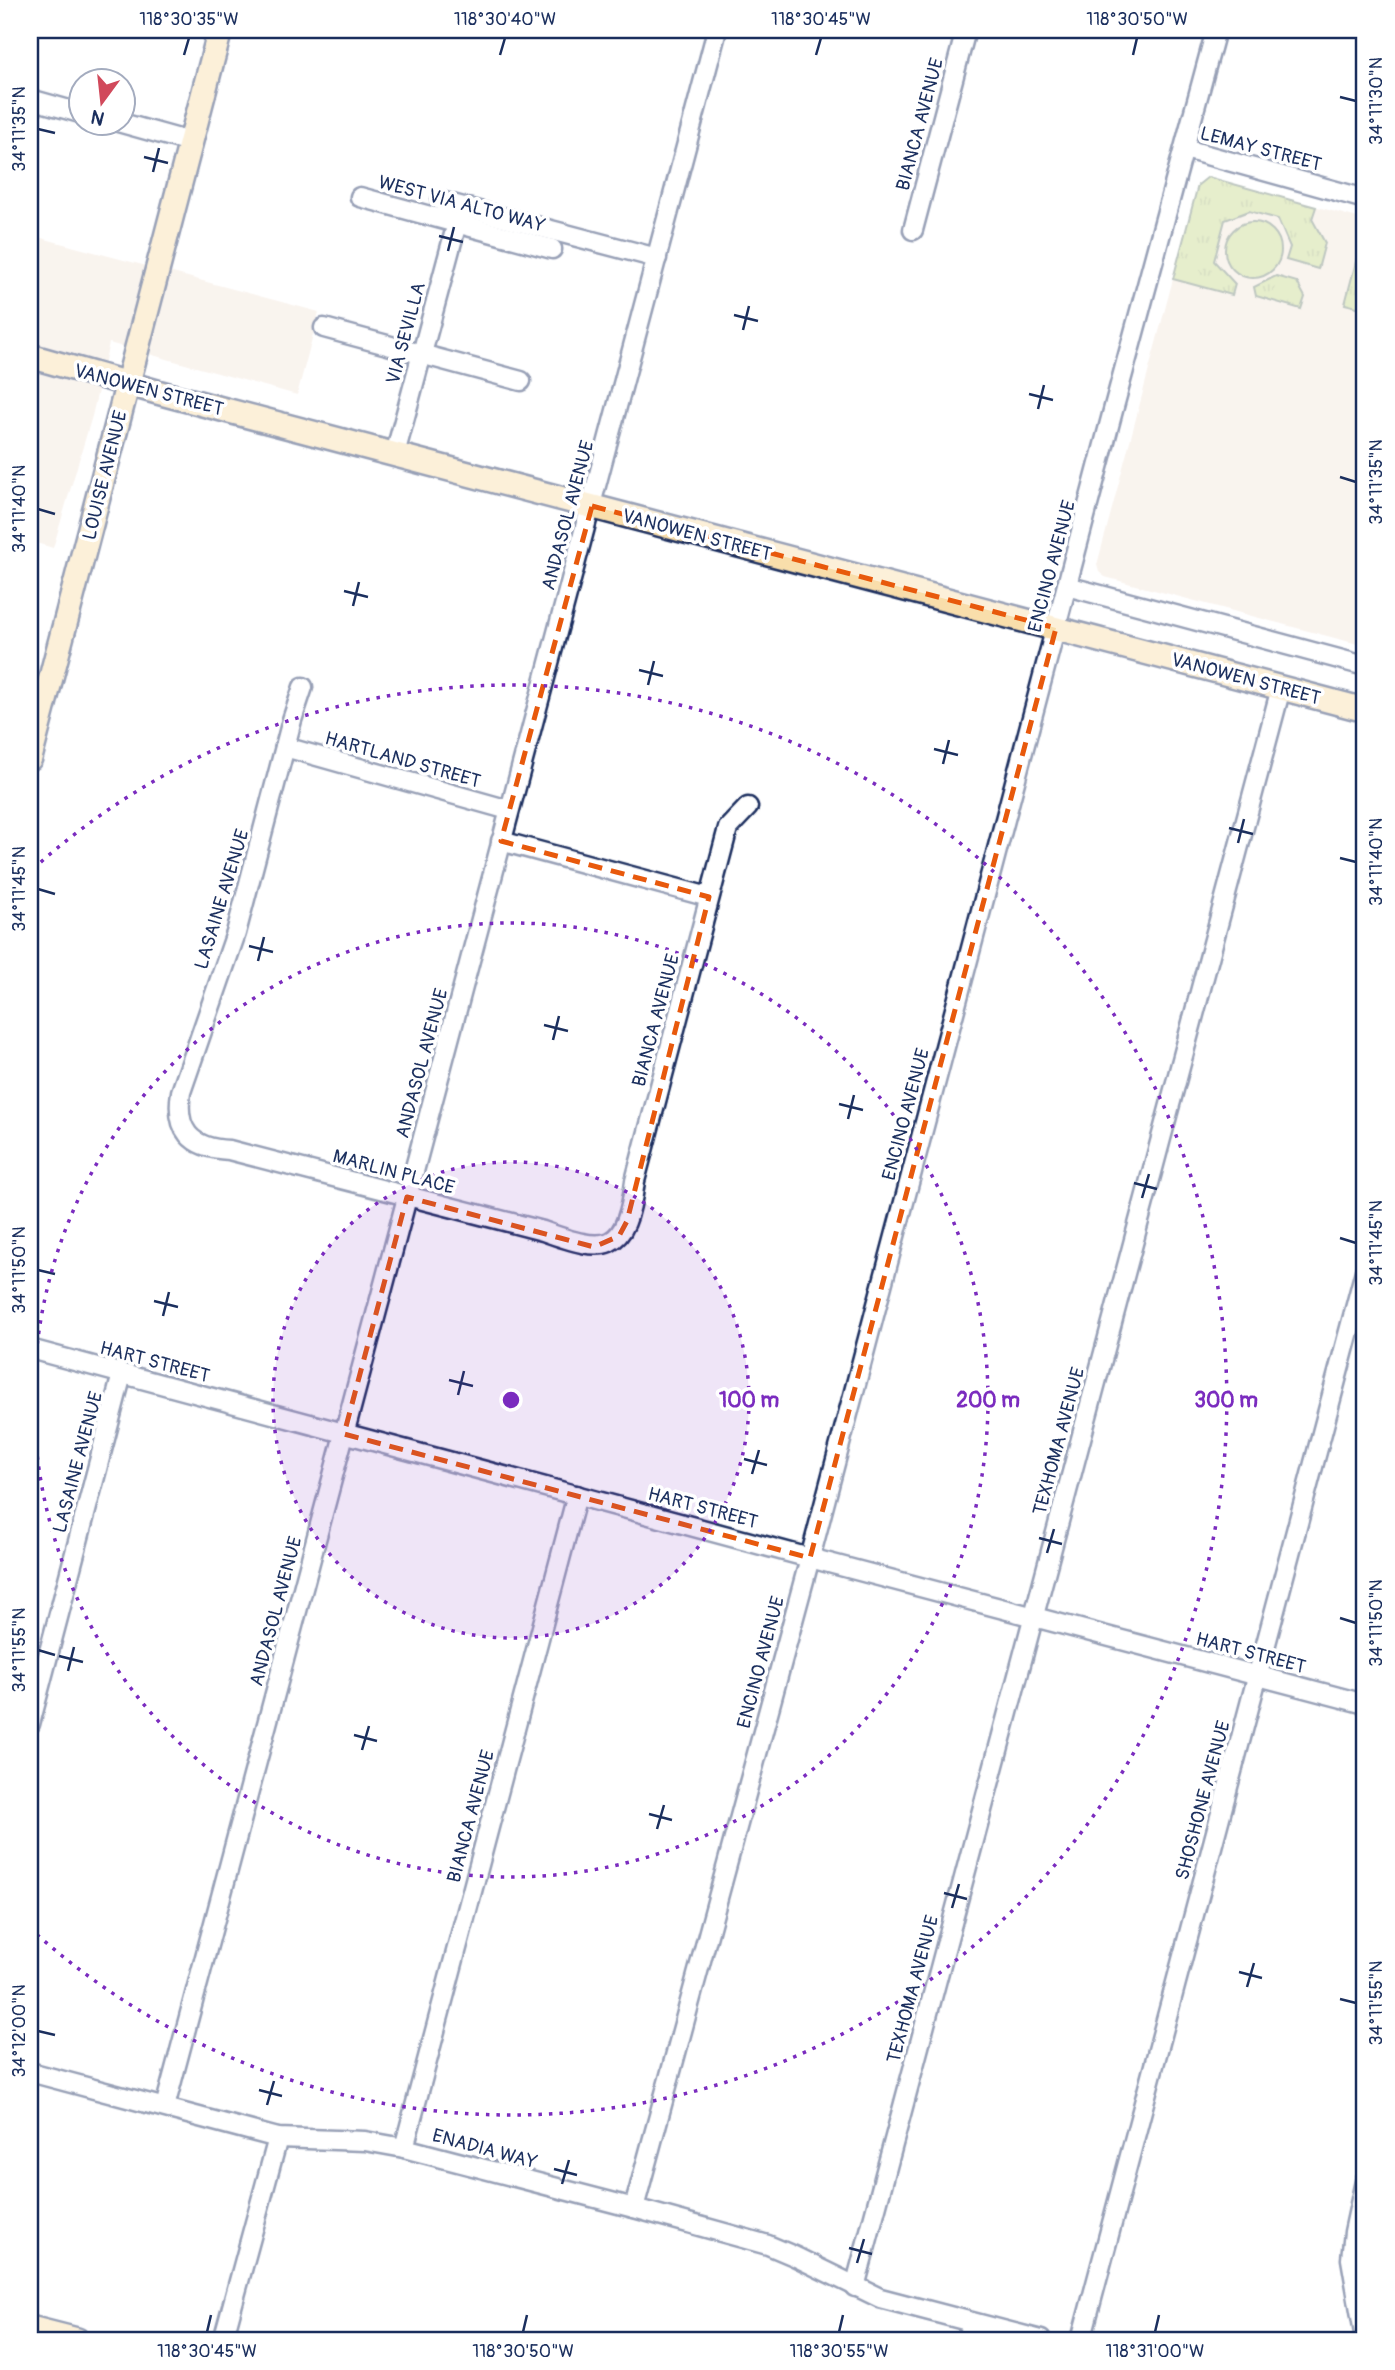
<svg xmlns="http://www.w3.org/2000/svg" width="1395" height="2370" viewBox="0 0 1395 2370" font-family="Pangolin,sans-serif">
<style>
.built{fill:#f2e6da}
.grass{fill:url(#grass-tufts);stroke:#718476;stroke-width:2}
.park{fill:#c7d98e;stroke:#718476;stroke-width:2}
.lines{fill:none;stroke-linecap:round;stroke-linejoin:round}
.minor-casing{stroke:#1b2f5e;stroke-width:23}
.major-casing{stroke:#1b2f5e;stroke-width:28}
.minor{stroke:#fff;stroke-width:18}
.major{stroke:#f9deab;stroke-width:23}
.marked{fill:none;stroke:#e8590c;stroke-width:5;stroke-dasharray:14 9;stroke-linejoin:round}
.ticks{fill:none;stroke:#1b2f5e;stroke-width:2.5}
.ring{fill:none;stroke:#7b2cbf;stroke-width:3.5;stroke-dasharray:3.5 7}
.labels{text-anchor:middle;stroke-width:7;stroke-linejoin:round;paint-order:stroke}
.street-label{font-size:19px;fill:#1b2f5e;stroke:#fff}
.centre{fill:#7b2cbf;stroke:#fff;stroke-width:3.5}
.ring-label{font-size:21px;text-anchor:middle;font-weight:bold;fill:#7b2cbf;stroke:#fff;stroke-width:7;stroke-linejoin:round;paint-order:stroke}
.neatline{fill:none;stroke:#1b2f5e;stroke-width:2.5}
.ticks-label{font-size:18px;text-anchor:middle;fill:#1b2f5e}
</style>
<defs>
<pattern id="grass-tufts" width="24" height="20" patternUnits="userSpaceOnUse" patternTransform="scale(1.75)"><rect width="24" height="20" fill="#c7d98e"/><path d="M3 7l-1-3M5 7V3M7 7l1-3M15 17l-1-3M17 17v-4M19 17l1-3" fill="none" stroke="#aabb7d"/></pattern>
</defs>
<rect width="100%" height="100%" fill="#fff"/>
<filter id="ink" filterUnits="userSpaceOnUse"><feTurbulence type="fractalNoise" baseFrequency=".0143" numOctaves="2"/><feDisplacementMap in="SourceGraphic" scale="14" xChannelSelector="R" yChannelSelector="G"/><feConvolveMatrix kernelMatrix="1 2 1 2 8 2 1 2 1" color-interpolation-filters="sRGB"/></filter>
<g filter="url(#ink)">
<g class="built">
<polygon points="1208,177 1365,220 1365,646 1105,577 1099,572 1097,565 1198,185"/>
<polygon points="30,235 319,312 297,395 109,343 92,416 53,548 30,541"/>
</g>
<g class="grass">
<polygon points="1208,177 1316,207 1312,219 1325,243 1318,269 1286,260 1290,247 1278,219 1249,211 1225,220 1214,261 1235,284 1232,295 1173,279 1198,185"/>
<polygon points="1365,227 1365,309 1345,304"/>
<polygon points="1276,276 1297,282 1305,297 1301,309 1256,296 1254,287"/>
</g>
<circle class="park" cx="1253" cy="250" r="28"/>
<g class="lines">
<g class="minor-casing">
<g id="minor">
<polyline points="30,99 80,113"/>
<polyline points="118,122 190,142"/>
<polyline points="1185,149 1365,199"/>
<polyline points="360,197 552,249"/>
<polyline points="441,201 657,258"/>
<polyline points="913,230 966,30"/>
<polyline points="324,328 521,381"/>
<polyline points="395,454 457,223"/>
<polyline points="1067,586 1365,666"/>
<path d="M303,687L292,720L236,933L181,1092C175,1130 190,1148 229,1150L543,1231C606,1254 626,1254 635,1181L728,828L748,807"/>
<polyline points="285,747 509,810"/>
<polyline points="501,841 709,897"/>
<polyline points="30,1349 810,1558 1365,1704"/>
<polyline points="30,1724 122,1374"/>
<polyline points="30,2072 278,2138 365,2141 404,2148 634,2208 768,2245 794,2256 880,2298 1041,2340"/>
<path d="M165,2107C349,1415 534,722 717,30"/>
<polyline points="404,2148 577,1495"/>
<polyline points="634,2208 810,1558 1115,403 1216,30"/>
<polyline points="855,2287 1281,688"/>
<polyline points="1365,2339 1351,2259 1354,2232 1365,2181"/>
<polyline points="223,2340 278,2138"/>
<polyline points="968,2340 972,2323"/>
<polyline points="1081,2340 1365,1271"/>
</g>
</g>
<g class="major-casing">
<g id="major">
<polyline points="30,356 157,392 1365,710"/>
<polyline points="30,758 220,30"/>
<polyline points="30,2328 77,2340"/>
</g>
</g>
<use href="#minor" class="minor"/>
<use href="#major" class="major"/>
</g>
</g>
<path d="M0 0H1395V2370H0ZM592,506L1056,628L810,1558L344,1434L407,1197L594,1247L619,1236L627,1221L709,897L501,841Z" fill="#fff" fill-opacity=".55" fill-rule="evenodd"/>
<path class="marked" d="M592,506L1056,628L810,1558L344,1434L407,1197L594,1247L619,1236L627,1221L709,897L501,841Z"/>
<path class="ticks" d="M184,55L189,38M500,55L505,38M816,55L821,38M1133,55L1137,38M1340,97L1356,101M38,129L55,133M144,157L168,163M153,172L159,148M439,236L463,242M448,251L454,227M734,315L758,321M743,330L749,306M1029,394L1053,400M1038,409L1044,385M1340,477L1356,482M38,509L55,514M344,591L368,597M353,606L359,582M639,670L663,676M648,685L654,661M934,749L958,755M943,764L949,740M1229,828L1253,834M1238,843L1244,819M1340,858L1356,862M38,889L55,894M249,946L273,952M258,961L264,937M544,1025L568,1031M553,1040L559,1016M839,1104L863,1110M848,1119L854,1095M1134,1183L1157,1189M1142,1198L1149,1174M1340,1238L1356,1243M38,1270L55,1274M154,1301L178,1307M163,1316L169,1292M449,1380L473,1386M458,1395L464,1371M744,1459L767,1465M752,1474L759,1450M1039,1538L1062,1544M1047,1553L1054,1529M1340,1618L1356,1623M38,1650L55,1655M59,1656L83,1662M68,1671L74,1647M354,1735L377,1741M362,1750L369,1726M649,1814L672,1820M657,1829L664,1805M944,1893L967,1899M952,1908L959,1884M1239,1972L1262,1978M1247,1987L1254,1963M1340,1999L1356,2003M38,2031L55,2035M259,2090L282,2096M267,2105L274,2081M554,2169L577,2175M562,2184L569,2160M849,2248L872,2254M857,2263L864,2239M207,2332L211,2315M523,2332L527,2315M839,2332L843,2315M1155,2332L1159,2315"/>
<circle cx="511" cy="1400" r="238" fill="#7b2cbf" fill-opacity=".12"/>
<g class="ring">
<circle cx="511" cy="1400" r="238"/>
<circle cx="511" cy="1400" r="477"/>
<path d="M33 869A715 715 0 1 1 33 1931"/>
</g>
<g class="labels">
<g class="street-label">
<text transform="translate(919 124) rotate(-75)" y="7">BIANCA AVENUE</text>
<text transform="translate(1261 148) rotate(15)" y="7">LEMAY STREET</text>
<text transform="translate(462 203) rotate(15)" y="7">WEST VIA ALTO WAY</text>
<text transform="translate(405 333) rotate(-75)" y="7">VIA SEVILLA</text>
<text transform="translate(149 389) rotate(15)" y="7">VANOWEN STREET</text>
<text transform="translate(104 475) rotate(-76)" y="7">LOUISE AVENUE</text>
<text transform="translate(567 515) rotate(-75)" y="7">ANDASOL AVENUE</text>
<text transform="translate(697 534) rotate(15)" y="7">VANOWEN STREET</text>
<text transform="translate(1051 566) rotate(-75)" y="7">ENCINO AVENUE</text>
<text transform="translate(1246 678) rotate(15)" y="7">VANOWEN STREET</text>
<text transform="translate(403 759) rotate(16)" y="7">HARTLAND STREET</text>
<text transform="translate(221 899) rotate(-73)" y="7">LASAINE AVENUE</text>
<text transform="translate(655 1020) rotate(-75)" y="7">BIANCA AVENUE</text>
<text transform="translate(421 1063) rotate(-75)" y="7">ANDASOL AVENUE</text>
<text transform="translate(905 1114) rotate(-75)" y="7">ENCINO AVENUE</text>
<text transform="translate(394 1171) rotate(15)" y="7">MARLIN PLACE</text>
<text transform="translate(155 1361) rotate(15)" y="7">HART STREET</text>
<text transform="translate(1058 1441) rotate(-75)" y="7">TEXHOMA AVENUE</text>
<text transform="translate(77 1462) rotate(-75)" y="7">LASAINE AVENUE</text>
<text transform="translate(703 1507) rotate(15)" y="7">HART STREET</text>
<text transform="translate(275 1611) rotate(-75)" y="7">ANDASOL AVENUE</text>
<text transform="translate(1251 1652) rotate(15)" y="7">HART STREET</text>
<text transform="translate(760 1662) rotate(-75)" y="7">ENCINO AVENUE</text>
<text transform="translate(1202 1800) rotate(-75)" y="7">SHOSHONE AVENUE</text>
<text transform="translate(470 1816) rotate(-75)" y="7">BIANCA AVENUE</text>
<text transform="translate(912 1989) rotate(-75)" y="7">TEXHOMA AVENUE</text>
<text transform="translate(485 2148) rotate(15)" y="7">ENADIA WAY</text>
</g>
</g>
<circle cx="511" cy="1400" r="10" class="centre"/>
<g class="ring-label">
<text x="749" y="1407">100 m</text>
<text x="988" y="1407">200 m</text>
<text x="1226" y="1407">300 m</text>
</g>
<rect width="1395" height="2370" fill="none" stroke="#fff" stroke-width="77"/>
<g transform="translate(102 102) rotate(195)"><circle r="33" fill="#ffffff" stroke="#a4acbf" stroke-width="2"/>
<path d="M0-5L12 26L0 18L-12 26Z" fill="#d1495b"/>
<text y="-10" font-size="19" font-weight="bold" text-anchor="middle" fill="#1b2f5e">N</text>
</g>
<rect x="38" y="38" width="1318" height="2294" class="neatline"/>
<g class="ticks-label">
<text x="189" y="25">118°30'35"W</text>
<text x="505" y="25">118°30'40"W</text>
<text x="821" y="25">118°30'45"W</text>
<text x="1137" y="25">118°30'50"W</text>
<text transform="translate(1376 101) rotate(-90)" y="6">34°11'30"N</text>
<text transform="translate(19 129) rotate(-90)" y="6">34°11'35"N</text>
<text transform="translate(1376 482) rotate(-90)" y="6">34°11'35"N</text>
<text transform="translate(19 509) rotate(-90)" y="6">34°11'40"N</text>
<text transform="translate(1376 862) rotate(-90)" y="6">34°11'40"N</text>
<text transform="translate(19 889) rotate(-90)" y="6">34°11'45"N</text>
<text transform="translate(1376 1243) rotate(-90)" y="6">34°11'45"N</text>
<text transform="translate(19 1270) rotate(-90)" y="6">34°11'50"N</text>
<text transform="translate(1376 1623) rotate(-90)" y="6">34°11'50"N</text>
<text transform="translate(19 1650) rotate(-90)" y="6">34°11'55"N</text>
<text transform="translate(1376 2003) rotate(-90)" y="6">34°11'55"N</text>
<text transform="translate(19 2031) rotate(-90)" y="6">34°12'00"N</text>
<text x="207" y="2357">118°30'45"W</text>
<text x="523" y="2357">118°30'50"W</text>
<text x="839" y="2357">118°30'55"W</text>
<text x="1155" y="2357">118°31'00"W</text>
</g>
</svg>
